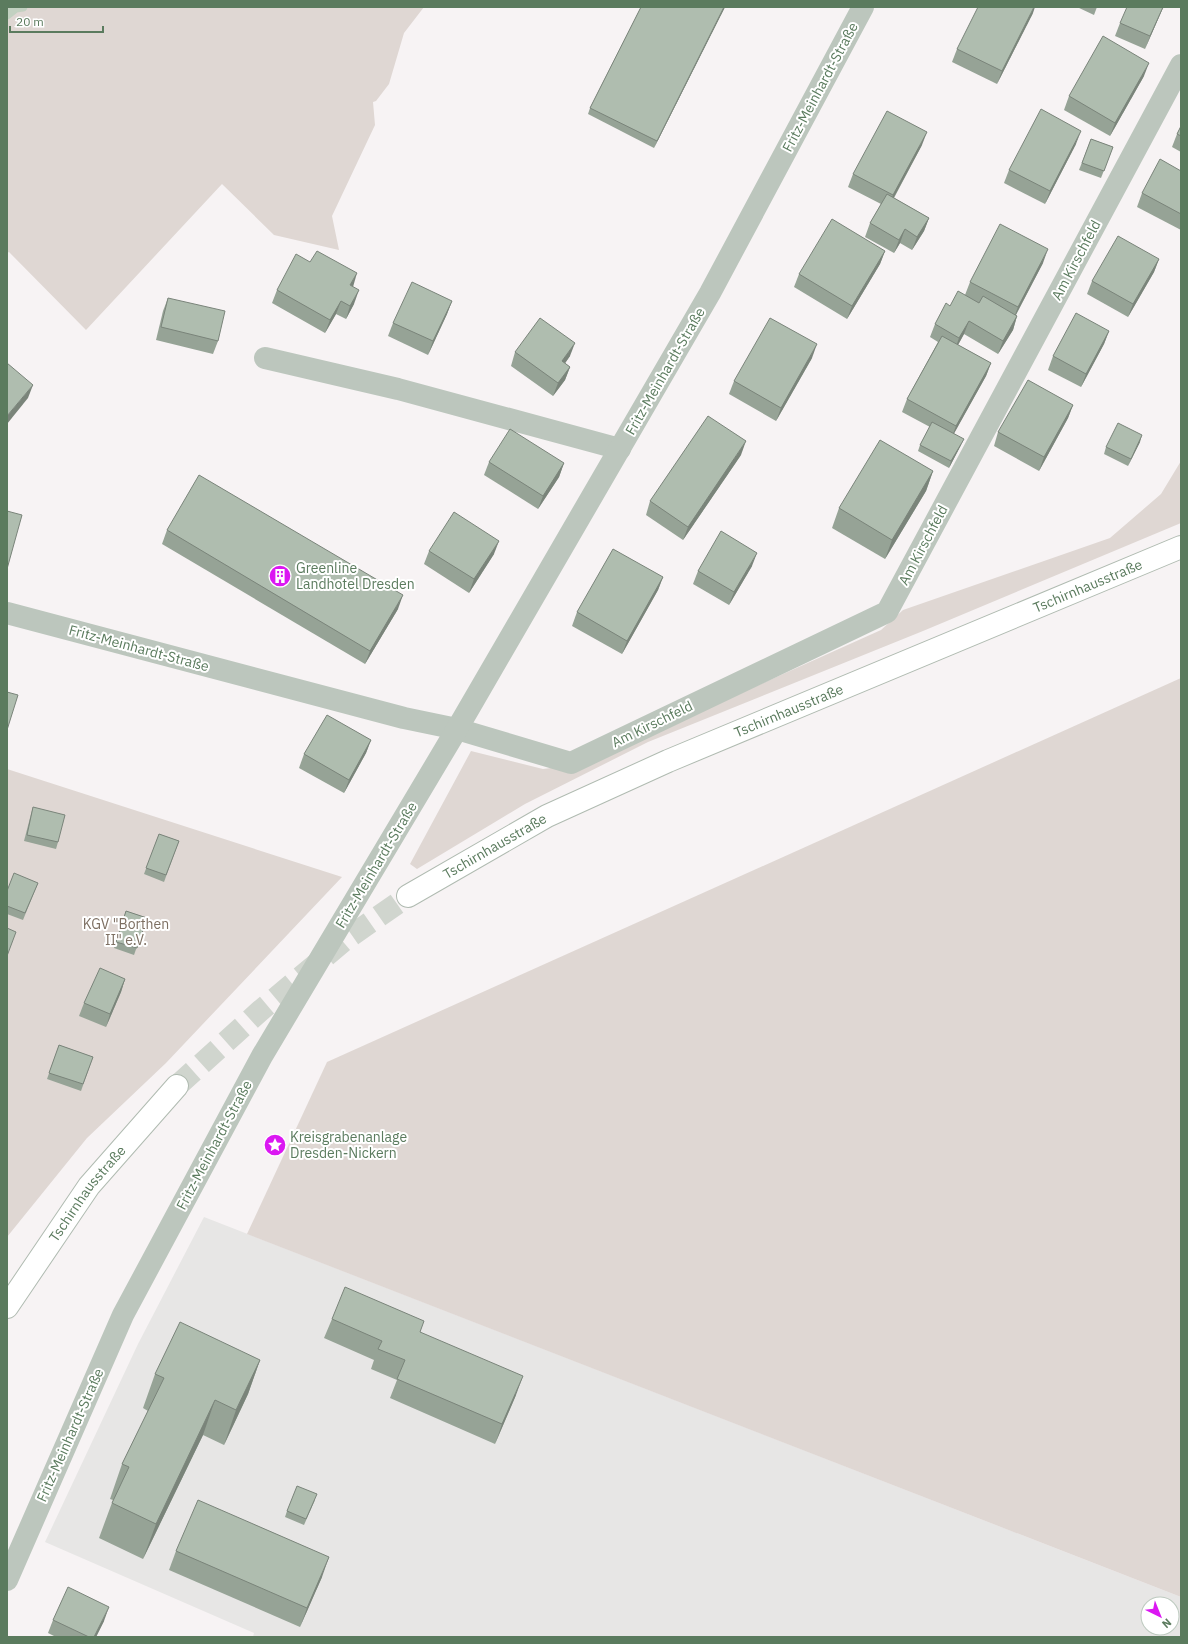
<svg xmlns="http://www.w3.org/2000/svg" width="1188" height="1644" viewBox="0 0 1188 1644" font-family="'IBM Plex Sans',sans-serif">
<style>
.built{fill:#e7e6e5;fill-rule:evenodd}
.green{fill:#dfd7d3}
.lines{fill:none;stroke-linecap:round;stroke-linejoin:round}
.stream{stroke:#c2d1c1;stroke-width:9}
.major-tunnel{stroke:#d0d5ce;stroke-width:22;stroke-dasharray:22 11;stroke-linecap:butt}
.major-casing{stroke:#b0bbb1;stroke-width:24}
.minor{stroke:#bcc6bd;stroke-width:22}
.major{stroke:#fff;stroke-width:22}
.wall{fill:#96a396}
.shaded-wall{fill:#7a847a}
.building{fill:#afbdaf;stroke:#7a847a}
.labels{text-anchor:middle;stroke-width:4;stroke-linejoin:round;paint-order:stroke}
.street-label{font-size:14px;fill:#5b7b5e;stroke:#fff}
.poi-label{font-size:14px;fill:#5b7b5e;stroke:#fff;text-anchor:start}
.park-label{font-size:14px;fill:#7d6f62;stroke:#fff}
</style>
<rect width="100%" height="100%" fill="#f7f3f4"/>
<path class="built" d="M204,1217L1181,1597V1637H253L254,1633L45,1542L138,1344ZM1148,1604H1172V1628H1148Z"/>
<g class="green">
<polygon points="7,7 424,7 404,33 389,84 376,101 373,102 375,125 332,216 339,250 274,235 222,184 86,330 9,252 7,253"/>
<polygon points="1181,461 1181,523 923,631 648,742 525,804 417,869 410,864 471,751 543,769 583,764 881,630 903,610 1110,538 1161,494"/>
<polygon points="1181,678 1181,1597 247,1234 327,1062"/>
<polygon points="7,769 342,877 166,1063 87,1138 7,1237"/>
</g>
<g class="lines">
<polyline class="stream" points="7,15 16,8 23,7"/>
<polyline class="major-tunnel" points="177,1086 260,1011 345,940 408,896"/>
<g class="major-casing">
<g id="major">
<path id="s1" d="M408,896L547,816L668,761L1181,547"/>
<path id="s2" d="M7,1307L89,1186L177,1086"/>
</g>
</g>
<g class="minor">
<polyline points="265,358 398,389 620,449"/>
<polyline points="7,613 404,718 457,729 571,763 887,612 1181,65"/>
<polyline points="7,1580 123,1315 262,1056 457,729 710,293 863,7"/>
</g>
<use href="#major" class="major"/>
</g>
<g class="wall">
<polygon points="641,7 725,7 654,148 588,114 590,108"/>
<polygon points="1077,7 1097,7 1094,15"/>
<polygon points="1162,10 1145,49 1115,36 1120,23"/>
<polygon points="1033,13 997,84 952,62 957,49"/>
<polygon points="1144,76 1110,136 1064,110 1069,96"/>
<polygon points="1181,126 1181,152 1172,147 1177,134"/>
<polygon points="1091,139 1113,147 1101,178 1079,170"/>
<polygon points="1076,144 1045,204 1004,183 1009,170"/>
<polygon points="922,145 894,198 929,218 924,231 912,250 900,243 894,253 865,237 870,223 881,204 848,187 853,174"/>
<polygon points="1181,171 1181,230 1137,207 1142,193"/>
<polygon points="885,251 880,264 847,319 794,287 799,274"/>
<polygon points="1159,259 1154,272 1128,317 1087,294 1092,281"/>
<polygon points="1043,263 1016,315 1017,316 1013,330 998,354 964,334 958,345 991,363 986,376 954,433 961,445 949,468 918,451 920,445 930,427 902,412 907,399 938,342 930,337 935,324 950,306 965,295 970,282"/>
<polygon points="352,287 354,304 346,319 336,314 325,333 272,303 277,290"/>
<polygon points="168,298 218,341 213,354 156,340 163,311"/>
<polygon points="452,301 447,314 428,355 388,336 393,323"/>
<polygon points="1109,331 1104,344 1081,387 1048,370 1053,356"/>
<polygon points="515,352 570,356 565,363 570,367 565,380 553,396 511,366"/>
<polygon points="812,358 776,421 729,394 734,381"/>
<polygon points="1073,405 1068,418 1039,471 994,446 998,432"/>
<polygon points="1140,442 1128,466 1104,454 1106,447"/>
<polygon points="741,455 683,540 646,515 650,501"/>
<polygon points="489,462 564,463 559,477 538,509 484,475"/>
<polygon points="933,471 926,491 885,559 832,528 839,508"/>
<polygon points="167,530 398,609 365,664 162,544"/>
<polygon points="429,551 494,554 469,593 424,564"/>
<polygon points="752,566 729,605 693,584 698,571"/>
<polygon points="663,577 658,590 622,654 572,626 577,612"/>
<polygon points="371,740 366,753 344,793 299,768 304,754"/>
<polygon points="33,807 58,842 56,849 24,841 31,814"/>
<polygon points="159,834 179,841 164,882 144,874"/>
<polygon points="38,883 23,920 7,914 7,891"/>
<polygon points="126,911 147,918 134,955 114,948"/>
<polygon points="125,979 121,992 106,1027 79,1016 84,1003"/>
<polygon points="59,1045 93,1057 81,1091 47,1079"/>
<polygon points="332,1319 420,1332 516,1395 495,1444 390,1398 397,1380 371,1369 374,1360 324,1338"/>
<polygon points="260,1360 248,1394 224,1445 203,1435 143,1559 99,1538 113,1500 110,1499 122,1464 148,1411 143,1408 155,1374"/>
<polygon points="315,1500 304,1525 285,1517 287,1511"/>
<polygon points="176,1551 322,1577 300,1627 169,1570"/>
<polygon points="53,1620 104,1621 96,1637 56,1637 48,1633"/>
</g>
<g class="shaded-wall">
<polygon points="724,7 725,7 654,148 657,141"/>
<polygon points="1034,7 1035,7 1033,13 997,84 1002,71"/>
<polygon points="1163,7 1164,7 1162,10 1145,49 1150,36"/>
<polygon points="1149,63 1144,76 1110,136 1115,123"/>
<polygon points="1081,131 1076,144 1045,204 1050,191"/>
<polygon points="927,132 922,145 888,208 893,195"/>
<polygon points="929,218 924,231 912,250 917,237"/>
<polygon points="905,229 900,243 894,253 899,240"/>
<polygon points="1048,249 1043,263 1013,320 1018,307"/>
<polygon points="885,251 880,264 847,319 852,306"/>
<polygon points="1159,259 1154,272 1128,317 1133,304"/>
<polygon points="357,273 353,287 350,285"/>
<polygon points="359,290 354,304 346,319 350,306"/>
<polygon points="341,301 336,314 325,333 330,320"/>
<polygon points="452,301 447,314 428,355 433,341"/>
<polygon points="1017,316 1013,330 998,354 1003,341"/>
<polygon points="969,321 964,334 954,352 959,338"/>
<polygon points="1109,331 1104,344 1081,387 1086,374"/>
<polygon points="575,343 570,356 557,375 562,361"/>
<polygon points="817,344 812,358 776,421 781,408"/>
<polygon points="991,363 986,376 951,439 956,426"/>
<polygon points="570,367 565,380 553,396 558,383"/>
<polygon points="33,385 28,398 7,424 7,416"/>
<polygon points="1073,405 1068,418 1039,471 1044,457"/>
<polygon points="1142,435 1140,442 1128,466 1131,459"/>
<polygon points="964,439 961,445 949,468 951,461"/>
<polygon points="746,441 741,455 683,540 688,527"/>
<polygon points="564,463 559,477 538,509 543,496"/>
<polygon points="933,471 926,491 885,559 892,540"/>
<polygon points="499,541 494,554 469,593 474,579"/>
<polygon points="757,553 752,566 729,605 734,592"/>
<polygon points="663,577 658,590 622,654 627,641"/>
<polygon points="403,595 398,609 365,664 370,651"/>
<polygon points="371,740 366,753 344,793 349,780"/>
<polygon points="125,979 121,992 106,1027 110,1014"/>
<polygon points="260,1360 248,1394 224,1445 236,1410"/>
<polygon points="523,1376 516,1395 495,1444 502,1424"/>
<polygon points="215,1400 203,1435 143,1559 156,1524"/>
<polygon points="329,1557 322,1577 300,1627 307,1608"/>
<polygon points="109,1607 104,1621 96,1637 94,1637"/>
</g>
<g class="building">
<polygon points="641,7 724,7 657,141 590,108"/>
<polygon points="978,7 1034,7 1002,71 957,49"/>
<polygon points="1127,7 1163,7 1150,36 1120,23"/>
<polygon points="1103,36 1149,63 1115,123 1069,96"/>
<polygon points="1041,109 1081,131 1050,191 1009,170"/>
<polygon points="887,111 927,132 893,195 853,174"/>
<polygon points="1181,126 1181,136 1177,134"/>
<polygon points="1091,139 1113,147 1104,171 1082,163"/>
<polygon points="1160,159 1181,171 1181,214 1142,193"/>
<polygon points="887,194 929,218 917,237 905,229 899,240 870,223"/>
<polygon points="832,219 885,251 852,306 799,274"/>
<polygon points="1000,224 1048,249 1018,307 970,282"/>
<polygon points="1118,236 1159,259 1133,304 1092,281"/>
<polygon points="317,251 357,273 350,285 359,290 350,306 341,301 330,320 277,290 296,254 310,262"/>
<polygon points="412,282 452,301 433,341 393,323"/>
<polygon points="958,291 979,303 983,296 1017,316 1003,341 969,321 959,338 935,324 946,303 950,306"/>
<polygon points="168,298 225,311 218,341 161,327"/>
<polygon points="1076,313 1109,331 1086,374 1053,356"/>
<polygon points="540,318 575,343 562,361 570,367 558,383 515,352"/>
<polygon points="770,318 817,344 781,408 734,381"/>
<polygon points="942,336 991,363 956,426 907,399"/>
<polygon points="7,363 33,385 7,416"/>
<polygon points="1028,380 1073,405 1044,457 998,432"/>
<polygon points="708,416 746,441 688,527 650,501"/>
<polygon points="932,422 964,439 951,461 920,445"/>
<polygon points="1118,423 1142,435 1131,459 1106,447"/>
<polygon points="510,429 564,463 543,496 489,462"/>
<polygon points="880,440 933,471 892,540 839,508"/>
<polygon points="199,475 403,595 370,651 167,530"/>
<polygon points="7,511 22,515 7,569"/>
<polygon points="454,512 499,541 474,579 429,551"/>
<polygon points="721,531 757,553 734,592 698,571"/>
<polygon points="613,549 663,577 627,641 577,612"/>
<polygon points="7,692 18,695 7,730"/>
<polygon points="327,715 371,740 349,780 304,754"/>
<polygon points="33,807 65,815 58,842 27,835"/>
<polygon points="159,834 179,841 166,875 146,868"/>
<polygon points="14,873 38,883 25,913 7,906 7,891"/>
<polygon points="126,911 147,918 137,948 116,942"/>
<polygon points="7,928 16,932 7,956"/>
<polygon points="100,968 125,979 110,1014 84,1003"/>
<polygon points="59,1045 93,1057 83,1084 49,1073"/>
<polygon points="345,1287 424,1321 420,1332 523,1376 502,1424 397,1379 405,1360 378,1349 382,1341 332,1319"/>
<polygon points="180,1322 260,1360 236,1410 215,1400 156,1524 112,1503 129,1467 122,1464 164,1378 155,1374"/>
<polygon points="297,1486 317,1494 306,1519 287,1511"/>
<polygon points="198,1500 329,1557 307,1608 176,1551"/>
<polygon points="68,1587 109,1607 94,1637 89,1637 53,1620"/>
</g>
<defs>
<g id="building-disc" transform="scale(1.15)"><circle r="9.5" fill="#db17f2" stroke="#fff"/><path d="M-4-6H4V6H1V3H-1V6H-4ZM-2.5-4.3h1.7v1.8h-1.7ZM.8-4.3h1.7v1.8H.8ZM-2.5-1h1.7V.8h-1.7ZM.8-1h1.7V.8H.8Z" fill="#fff"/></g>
<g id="sight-disc" transform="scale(1.15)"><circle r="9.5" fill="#db17f2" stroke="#fff"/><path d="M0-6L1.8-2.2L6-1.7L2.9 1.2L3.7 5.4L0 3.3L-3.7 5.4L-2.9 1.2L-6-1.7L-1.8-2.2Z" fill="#fff"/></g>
</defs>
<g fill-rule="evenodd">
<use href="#building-disc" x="280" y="576"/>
<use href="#sight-disc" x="275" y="1145"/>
</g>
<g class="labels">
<g class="street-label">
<text transform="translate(820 87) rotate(-62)" y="5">Fritz-Meinhardt-Straße</text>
<text transform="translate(1076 260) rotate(-62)" y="5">Am Kirschfeld</text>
<text transform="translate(665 371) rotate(-60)" y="5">Fritz-Meinhardt-Straße</text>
<text transform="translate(923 545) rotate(-62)" y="5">Am Kirschfeld</text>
<text dy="5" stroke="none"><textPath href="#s1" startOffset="748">Tschirnhausstraße</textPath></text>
<text transform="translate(139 648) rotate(15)" y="5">Fritz-Meinhardt-Straße</text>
<text dy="5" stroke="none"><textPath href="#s1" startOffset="424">Tschirnhausstraße</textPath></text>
<text transform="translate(652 724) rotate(-26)" y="5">Am Kirschfeld</text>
<text dy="5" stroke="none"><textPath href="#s1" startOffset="100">Tschirnhausstraße</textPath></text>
<text transform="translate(376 865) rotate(-59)" y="5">Fritz-Meinhardt-Straße</text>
<text transform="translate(214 1145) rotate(-62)" y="5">Fritz-Meinhardt-Straße</text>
<text dy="5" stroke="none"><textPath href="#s2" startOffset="139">Tschirnhausstraße</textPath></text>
<text transform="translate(70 1435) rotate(-66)" y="5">Fritz-Meinhardt-Straße</text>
</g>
<g class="poi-label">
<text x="296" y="573">Greenline<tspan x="296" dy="16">Landhotel Dresden</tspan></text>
<text x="290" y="1142">Kreisgrabenanlage<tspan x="290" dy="16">Dresden-Nickern</tspan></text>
</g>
<g class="park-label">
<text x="126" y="929">KGV "Borthen<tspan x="126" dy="16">II" e.V.</tspan></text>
</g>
</g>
<rect width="1188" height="1644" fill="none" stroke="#5b7b5e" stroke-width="16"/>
<g transform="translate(1160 1616) rotate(137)"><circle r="19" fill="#ffffff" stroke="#bdcabf"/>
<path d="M0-3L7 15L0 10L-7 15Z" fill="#db17f2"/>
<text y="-6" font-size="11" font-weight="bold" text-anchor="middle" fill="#5b7b5e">N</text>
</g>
<path d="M10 26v6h93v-6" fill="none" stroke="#5b7b5e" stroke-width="2"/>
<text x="16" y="26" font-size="12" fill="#5b7b5e" stroke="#ffffff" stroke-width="3" paint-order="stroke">20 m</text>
</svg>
